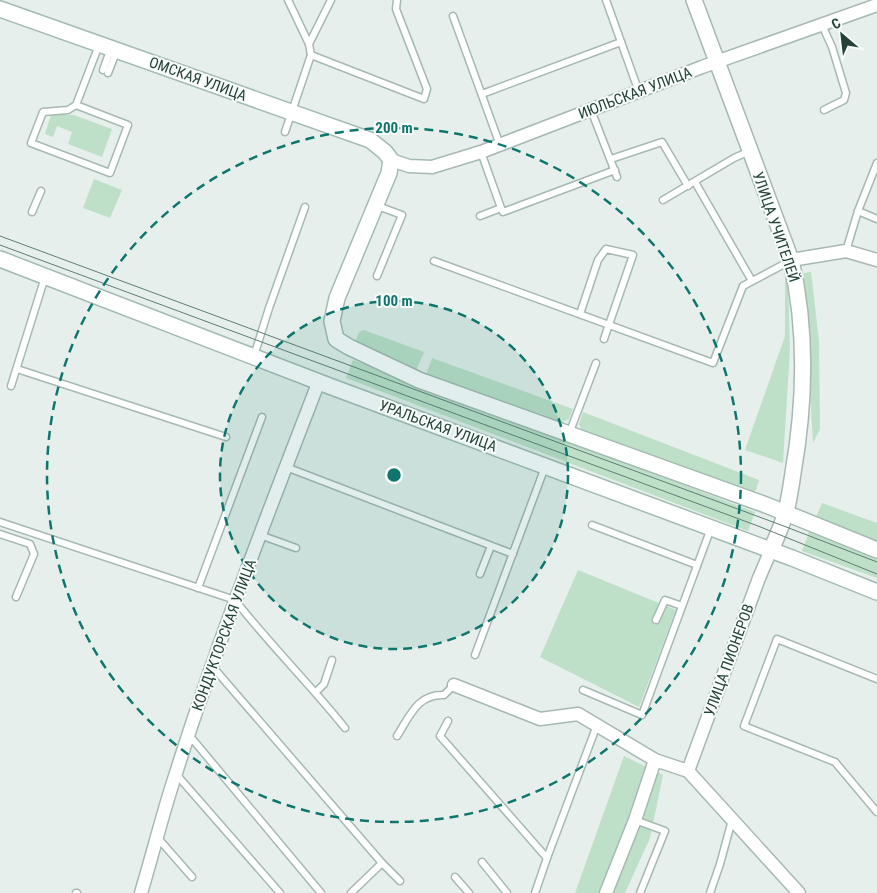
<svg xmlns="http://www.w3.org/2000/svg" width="877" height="893" viewBox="0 0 877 893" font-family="'Roboto Condensed',sans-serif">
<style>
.green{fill:#bfe0c8}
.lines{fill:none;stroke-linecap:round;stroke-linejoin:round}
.service-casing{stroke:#a8b8b2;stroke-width:9}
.minor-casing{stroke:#a8b8b2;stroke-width:15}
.tertiary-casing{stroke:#a8b8b2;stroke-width:18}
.secondary-casing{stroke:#a4bbb3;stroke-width:18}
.service{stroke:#fff;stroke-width:6}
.minor{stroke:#fff;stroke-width:12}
.tertiary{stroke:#fff;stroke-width:15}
.secondary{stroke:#fff;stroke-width:15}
.tram{stroke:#5f7d75;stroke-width:1}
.ring{fill:none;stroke:#0f766e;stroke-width:2.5;stroke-dasharray:9 6}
.labels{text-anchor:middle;stroke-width:4;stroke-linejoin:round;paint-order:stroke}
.street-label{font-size:15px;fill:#24423a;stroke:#f7fbf9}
.centre{fill:#0f766e;stroke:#f7fbf9;stroke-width:2.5}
.ring-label{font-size:15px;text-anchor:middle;font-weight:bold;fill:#0f766e;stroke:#f7fbf9;stroke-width:4;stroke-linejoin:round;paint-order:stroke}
</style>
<rect width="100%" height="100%" fill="#e6efeb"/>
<g class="green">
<polygon points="51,115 74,115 112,129 102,157 68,144 72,132 57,126 53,137 45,134"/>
<polygon points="94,179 122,190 110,218 83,208"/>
<polygon points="785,272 788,276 790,350 783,463 745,450 785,336"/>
<polygon points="811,272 819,341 820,429 813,443 803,273"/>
<polygon points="364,330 424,352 416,371 354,345 359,332"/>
<polygon points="432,358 573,409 569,419 558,424 428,376 427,372"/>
<polygon points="353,360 755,512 748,531 346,378"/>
<polygon points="583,412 759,480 756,490 750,493 582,431 579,424"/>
<polygon points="822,503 877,523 877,544 817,523 816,517"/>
<polygon points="809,532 877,556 877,578 802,551"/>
<polygon points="578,570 676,610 639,707 540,657"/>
<polygon points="624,756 663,775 650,838 625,893 575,893"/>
</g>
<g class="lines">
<g class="service-casing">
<g id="service">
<polyline points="288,0 309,44"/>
<polyline points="606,0 639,92"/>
<polyline points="453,16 500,145"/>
<polyline points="822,25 832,47 846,93 844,100 824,110"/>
<polyline points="311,55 424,99 427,89 396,9 397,0"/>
<polyline points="103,70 111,48"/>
<polyline points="108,73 117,50"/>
<polyline points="482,94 621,42"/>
<polyline points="76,105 68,110 43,112 31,143 110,173 128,125 76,105 99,45"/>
<polyline points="591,110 617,177"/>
<polyline points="285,132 311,55 309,44 331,0"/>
<polyline points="611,159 662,142 688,186"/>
<polyline points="695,182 752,281"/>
<polyline points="663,200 734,158 750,151"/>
<polyline points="375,205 402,215 377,276"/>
<polyline points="501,208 503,212 615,170"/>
<polyline points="858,211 877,219"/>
<polyline points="32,212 41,191"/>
<polyline points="480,216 501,208 481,152"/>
<polyline points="846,251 858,211 877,163"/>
<polyline points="434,261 713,363 743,286 790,261"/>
<polyline points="580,314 598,260 606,249 633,255 604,339"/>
<polyline points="254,356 269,308 305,207"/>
<polyline points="17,369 226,437"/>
<polyline points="11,386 45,277"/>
<polyline points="569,434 596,363"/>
<polyline points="286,467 513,554"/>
<path d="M0,522L235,600C270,645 310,684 345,728"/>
<polyline points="592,525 697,565"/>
<polyline points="0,534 30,544 34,554 16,597"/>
<polyline points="260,535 296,548"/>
<polyline points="480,574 491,546"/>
<polyline points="198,588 262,417"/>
<polyline points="656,620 665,600 682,606"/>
<polyline points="475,655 545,467"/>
<polyline points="212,666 382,863 400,881"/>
<polyline points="877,679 777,639 744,726 835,762 877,812"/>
<polyline points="583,690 642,715 711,528"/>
<polyline points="316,692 324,684 332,660"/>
<polyline points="448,721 440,736 547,858"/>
<polyline points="189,735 321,893"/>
<path d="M397,736C410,716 417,694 444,695L454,685"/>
<polyline points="176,774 280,893"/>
<polyline points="635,820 665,831 640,893"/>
<polyline points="157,837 192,877"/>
<polyline points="482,862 507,893"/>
<polyline points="455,877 469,893"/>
<polyline points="76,893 77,893"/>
<polyline points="351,893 382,863"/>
<polyline points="535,893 547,858 597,725"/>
<polyline points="710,893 720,864 732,820"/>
</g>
</g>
<g class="minor-casing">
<g id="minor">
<polyline points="391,160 409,166 432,167 481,152 702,67 877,5"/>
<polyline points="791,260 846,251 877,260"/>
<polyline points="454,685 540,719 578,714 655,760 688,771 799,893"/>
<polyline points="688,771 759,578 771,550"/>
<path d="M141,893C153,853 163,812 176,773C218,640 269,511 319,381"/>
<polyline points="606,893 635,820 655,760"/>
</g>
</g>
<g class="tertiary-casing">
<path id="tertiary" d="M694,0L791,260C807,329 805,404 793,473C791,487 789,501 785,515C781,527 776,539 771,550"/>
</g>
<g class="secondary-casing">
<g id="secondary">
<polyline points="0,9 370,140 385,152 391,160 389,173 337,298 332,321 336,339 349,347 419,380 766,505 877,550"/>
<polyline points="0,259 332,387 792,558 877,592"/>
</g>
</g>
<use href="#service" class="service"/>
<use href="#minor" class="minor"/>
<use href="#tertiary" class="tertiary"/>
<use href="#secondary" class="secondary"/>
<g class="tram">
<polyline points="0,236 781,525 877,562"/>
<polyline points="0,245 758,526 877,574"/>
</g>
</g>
<circle cx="394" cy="475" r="174" fill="#0f766e" fill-opacity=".12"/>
<g class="ring">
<circle cx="394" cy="475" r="174"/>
<circle cx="394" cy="475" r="347"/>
</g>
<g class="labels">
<g class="street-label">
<text transform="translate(198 79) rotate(20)" y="5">ОМСКАЯ УЛИЦА</text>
<text transform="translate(635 93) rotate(-21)" y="5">ИЮЛЬСКАЯ УЛИЦА</text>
<text transform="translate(776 227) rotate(71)" y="5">УЛИЦА УЧИТЕЛЕЙ</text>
<text transform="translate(438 426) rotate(20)" y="5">УРАЛЬСКАЯ УЛИЦА</text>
<text transform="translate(224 635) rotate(-70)" y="5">КОНДУКТОРСКАЯ УЛИЦА</text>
<text transform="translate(729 660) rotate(-70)" y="5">УЛИЦА ПИОНЕРОВ</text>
</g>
</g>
<circle cx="394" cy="475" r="8" class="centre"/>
<g class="ring-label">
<text x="394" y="133">200 m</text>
<text x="394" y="306">100 m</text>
</g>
<g transform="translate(842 35) rotate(332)" stroke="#f7fbf9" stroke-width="4" paint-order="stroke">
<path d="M0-4L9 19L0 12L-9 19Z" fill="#24423a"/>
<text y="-8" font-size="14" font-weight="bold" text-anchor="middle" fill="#24423a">С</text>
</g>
</svg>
